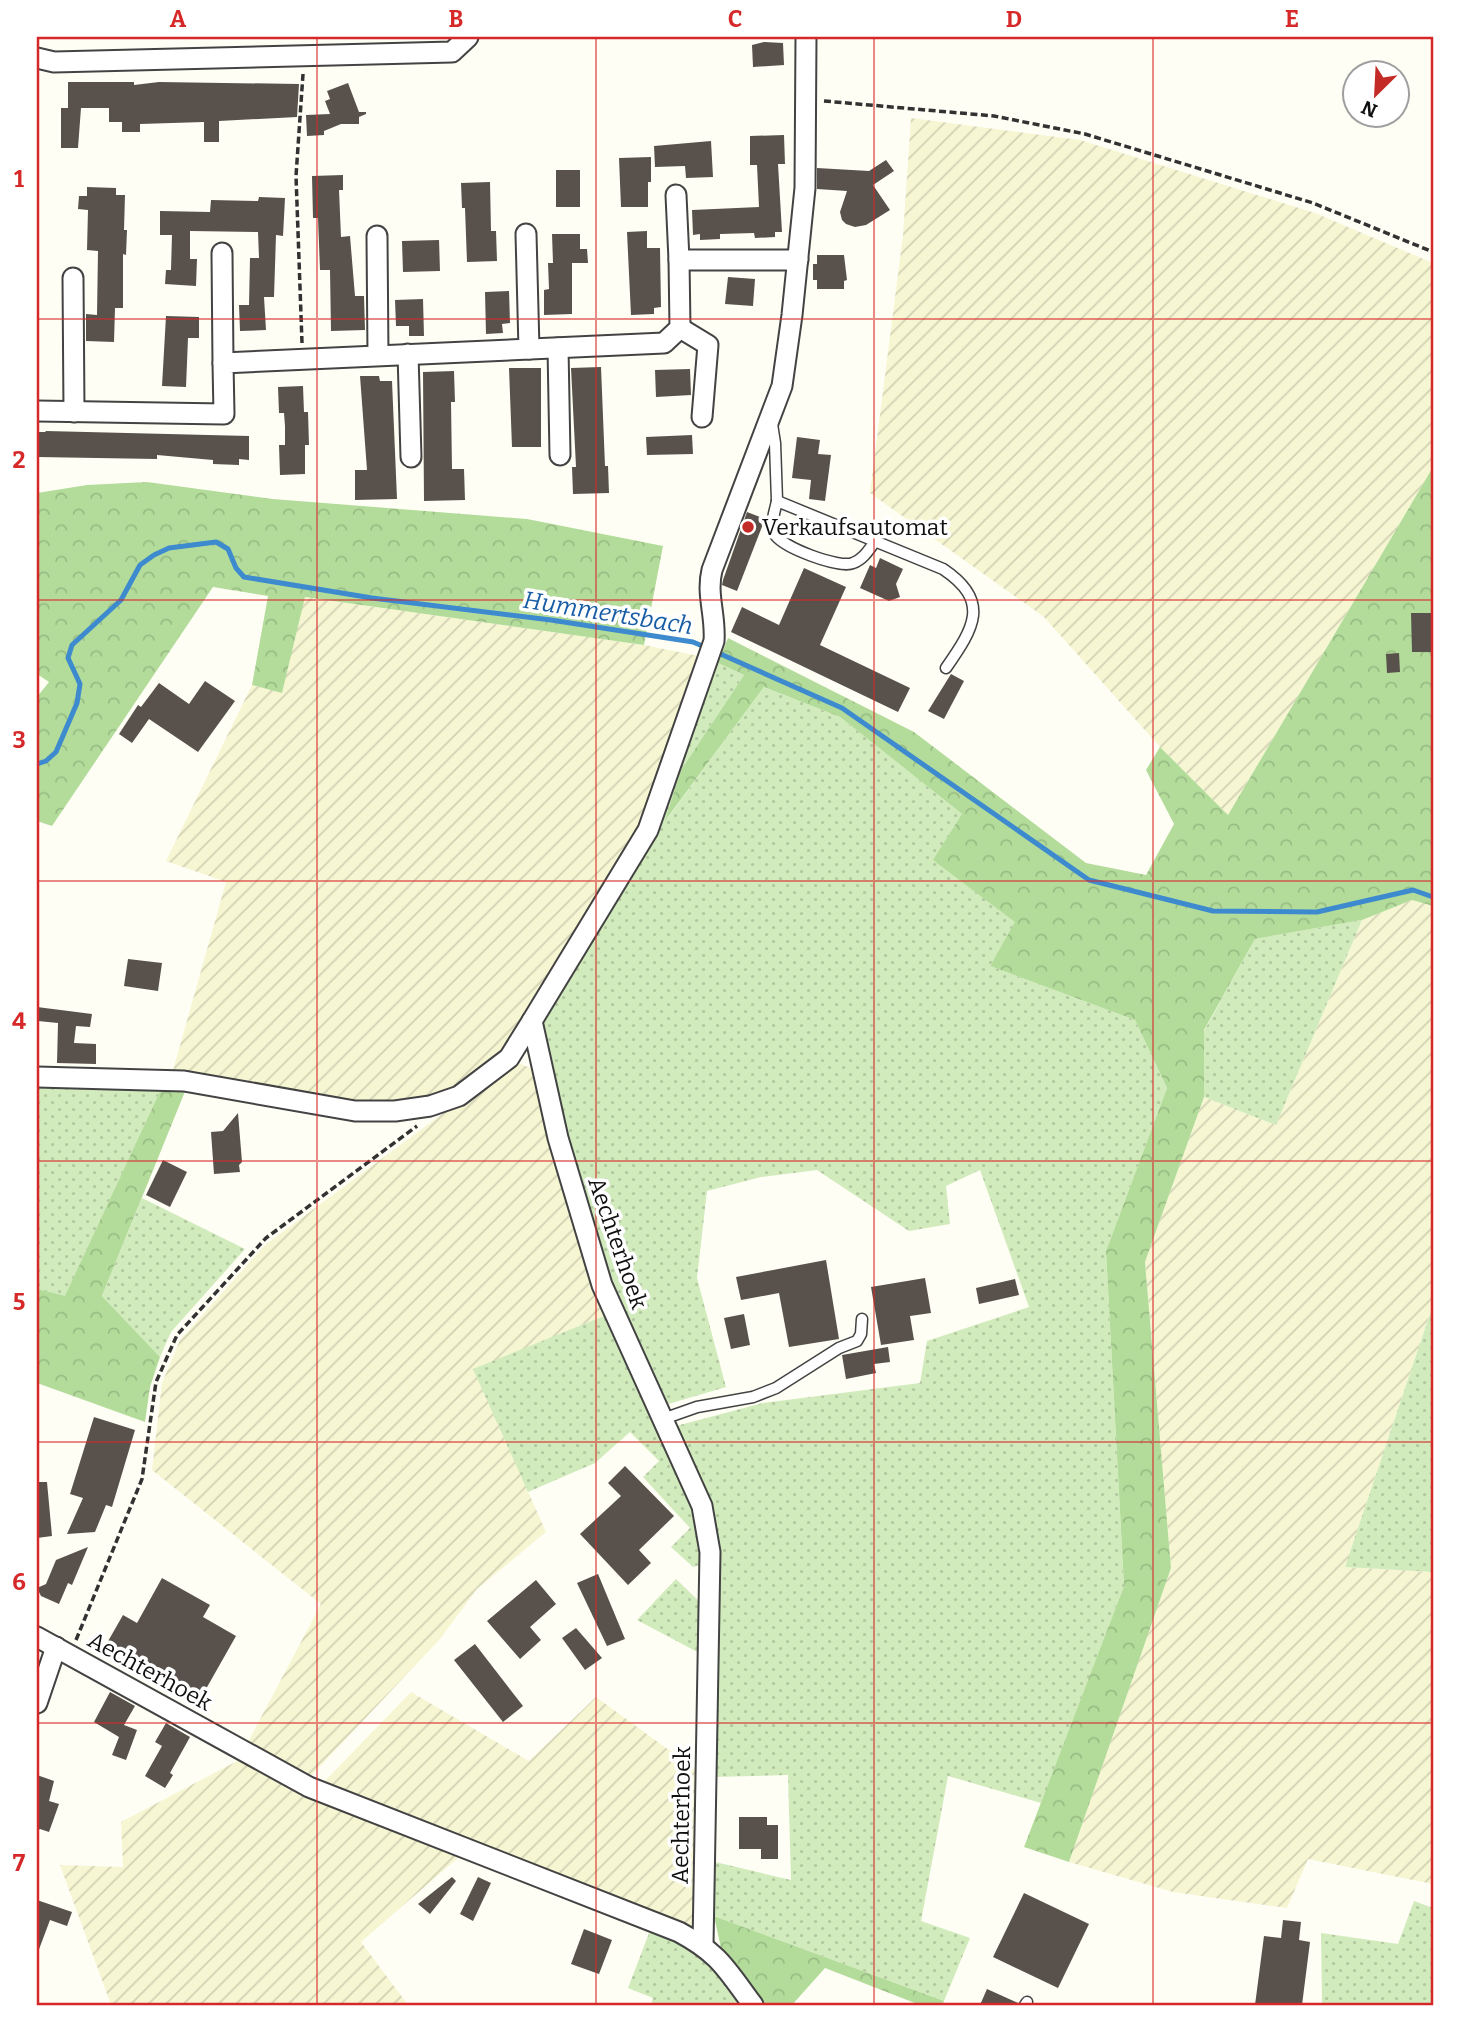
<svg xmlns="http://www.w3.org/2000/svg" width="1470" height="2042" viewBox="0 0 1470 2042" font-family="Bitter,serif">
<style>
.farmland{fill:url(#farmland-furrows)}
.grass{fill:url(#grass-dots)}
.forest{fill:url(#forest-crowns)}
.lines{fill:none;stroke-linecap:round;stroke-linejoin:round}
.stream{stroke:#3e8acf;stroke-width:5}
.building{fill:#59524c}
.lane-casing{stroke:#434343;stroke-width:13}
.street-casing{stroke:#434343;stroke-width:23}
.path{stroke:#323232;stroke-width:3.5;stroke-dasharray:7 3.5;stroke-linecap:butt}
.lane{stroke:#fff;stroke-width:10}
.street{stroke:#fff;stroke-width:19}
.grid{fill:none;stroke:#d62828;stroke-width:2;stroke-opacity:0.55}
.poi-dot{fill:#c32b26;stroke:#fff;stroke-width:2.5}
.labels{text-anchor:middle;stroke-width:7;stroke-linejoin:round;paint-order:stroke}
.poi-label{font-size:23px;fill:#101010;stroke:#fff;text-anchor:start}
.street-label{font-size:23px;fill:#101010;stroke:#fff}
.water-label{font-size:24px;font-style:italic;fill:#175ca5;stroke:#fff}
.neatline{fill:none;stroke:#d62828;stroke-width:2.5}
.grid-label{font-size:23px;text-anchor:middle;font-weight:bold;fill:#d62828}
</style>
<defs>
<pattern id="farmland-furrows" width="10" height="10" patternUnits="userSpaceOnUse" patternTransform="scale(1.75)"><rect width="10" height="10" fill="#f6f6d3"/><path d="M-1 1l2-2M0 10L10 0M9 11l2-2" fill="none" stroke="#d2d2b4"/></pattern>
<pattern id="grass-dots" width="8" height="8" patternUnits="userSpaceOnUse" patternTransform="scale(1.75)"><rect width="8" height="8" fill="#d1ebbc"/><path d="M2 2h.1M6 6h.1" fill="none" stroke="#b2c8a1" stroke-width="1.8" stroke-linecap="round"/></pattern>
<pattern id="forest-crowns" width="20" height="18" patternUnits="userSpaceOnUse" patternTransform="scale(1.75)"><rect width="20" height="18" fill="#b3dc9b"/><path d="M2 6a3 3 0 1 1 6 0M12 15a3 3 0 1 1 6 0" fill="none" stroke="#99bc84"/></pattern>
</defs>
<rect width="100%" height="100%" fill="#fffef4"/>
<g class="farmland">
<polygon points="911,118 1080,140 1315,213 1433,263 1433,467 1228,815 1160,747 1044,617 870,493 903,235"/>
<polygon points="304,597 644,645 704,657 642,829 504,1052 454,1090 422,1102 353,1105 172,1074 226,882 166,861 252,685 282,692"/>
<polygon points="1412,900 1433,906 1433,1305 1345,1567 1433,1572 1433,1884 1308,1859 1287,1908 1173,1892 1069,1862 1171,1568 1145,1262 1204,1097 1276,1125 1362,920"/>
<polygon points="514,1061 537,1071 609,1314 474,1370 546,1532 477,1589 440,1639 309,1778 247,1744 321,1604 152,1470 162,1383 180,1340 265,1245"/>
<polygon points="411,1692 529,1761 596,1697 699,1772 694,1931 322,1784"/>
<polygon points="241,1759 460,1856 361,1942 408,2005 111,2005 60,1865 123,1867 121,1822"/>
</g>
<g class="grass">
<polygon points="718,663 744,675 681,770 667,819 764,687 840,717 962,814 1016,922 990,966 1135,1020 1167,1088 1106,1251 1124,1586 1041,1803 948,1776 921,1921 970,1938 944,2001 714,1916 715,1862 791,1880 788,1775 712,1777 717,1548 676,1426 763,1403 920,1383 927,1341 1029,1307 980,1170 946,1186 950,1224 909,1231 817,1170 761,1177 707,1191 697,1278 726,1387 665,1405 609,1281 562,1131 541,1020 652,836"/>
<polygon points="1362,920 1276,1125 1204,1097 1204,1031 1255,939"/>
<polygon points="37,1086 161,1089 65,1297 37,1289"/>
<polygon points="142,1198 245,1249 171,1332 160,1357 102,1296"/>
<polygon points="1433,1305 1433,1572 1345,1567"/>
<polygon points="609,1314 696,1500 703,1564 693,1567 671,1547 690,1528 643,1477 659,1461 630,1432 595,1463 528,1492 473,1369"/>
<polygon points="676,1579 702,1604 701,1654 637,1620"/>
<polygon points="1414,1901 1433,1908 1433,2005 1322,2005 1321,1933 1398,1944"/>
<polygon points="651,1928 702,1952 744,2005 651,2005 653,1998 628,1988"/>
</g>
<g class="forest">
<polygon points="1433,467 1433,906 1412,900 1362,920 1255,939 1204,1030 1204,1097 1145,1262 1171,1568 1069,1862 1024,1847 1124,1586 1106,1251 1167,1088 1135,1020 990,966 1015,922 933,860 962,814 840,717 764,687 665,821 681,770 744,675 718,663 728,638 914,732 1086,863 1146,875 1174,824 1146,770 1160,747 1228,815"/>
<polygon points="147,482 273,499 527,519 663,546 644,645 305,597 282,693 252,685 268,596 213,587 52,826 37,821 37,697 49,682 37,674 37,493 87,485"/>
<polygon points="161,1089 186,1089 102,1296 160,1357 150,1387 145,1422 37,1383 37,1289 65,1296"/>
<polygon points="714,1916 944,2001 942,2005 920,2005 825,1968 792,2005 760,2005 721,1948"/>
</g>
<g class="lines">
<g class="stream">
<polyline points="716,652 842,708 1089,880 1213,911 1317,912 1413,890 1433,897"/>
<polyline points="37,764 46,761 56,752 77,703 80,684 68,658 72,645 121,600 140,565 154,555 169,548 216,542 228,549 236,568 244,577 372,598 551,620 693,642 707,648"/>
</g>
</g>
<g class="building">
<polygon points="764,42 783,43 784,65 753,67 752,45"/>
<polygon points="68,82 134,82 134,85 159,82 299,84 297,117 219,121 219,142 204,142 204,122 140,124 140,132 122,132 122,122 109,122 109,108 81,108 78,148 61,148 61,108 68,108"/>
<polygon points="348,83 359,112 366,112 366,114 359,117 359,124 341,124 324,131 324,135 307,136 306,115 330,114 325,101 330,99 327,91"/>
<polygon points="784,135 785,164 778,164 782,232 775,232 775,237 755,238 754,233 720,234 720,239 700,240 700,234 693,235 692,210 759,207 757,165 750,165 750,136"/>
<polygon points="711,141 713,177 686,178 685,166 655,167 654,146"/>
<polygon points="651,157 651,182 648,182 648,207 621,207 619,158"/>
<polygon points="886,160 894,171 873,185 890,210 866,225 855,227 846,224 842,220 840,212 847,191 817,189 817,168 869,171"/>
<rect x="556" y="170" width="24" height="37"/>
<polygon points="343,175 343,190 339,190 341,237 350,236 355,296 364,296 365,330 331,331 330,270 320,270 318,218 313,218 312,176"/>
<polygon points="490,182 491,231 496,231 497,261 467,262 465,208 462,208 461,183"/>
<polygon points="87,187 116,188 116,195 125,195 124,230 127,230 126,255 123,254 123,308 115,308 114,342 86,341 86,314 97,315 98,251 87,250 88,210 78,209 79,196 87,196"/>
<polygon points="259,197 285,198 283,236 276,235 274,297 264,297 266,330 240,331 239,305 249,305 250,258 259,258 258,232 190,231 190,259 197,259 196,286 165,284 166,270 171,270 172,235 160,235 160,211 210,212 211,200 258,201"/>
<polygon points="647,231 647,248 660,248 661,307 654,308 654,314 631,315 627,232"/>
<polygon points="552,234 580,234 580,249 587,249 588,263 572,263 572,314 544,315 544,290 549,289 548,263 553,263"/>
<polygon points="439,240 440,271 403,272 402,241"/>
<polygon points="817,255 844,255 847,280 844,281 844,289 817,289 817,280 813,280 813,264 817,264"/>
<polygon points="728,277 755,279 753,306 725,304"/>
<polygon points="509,291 510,323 502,324 503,333 486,334 485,292"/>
<polygon points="423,299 424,336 409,336 409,326 396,326 395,300"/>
<polygon points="166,316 199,317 199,338 188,338 186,387 162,386"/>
<polygon points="601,367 605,466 608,466 609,493 573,494 572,467 576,467 571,368"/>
<polygon points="509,368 541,368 541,447 512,447"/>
<polygon points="690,369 691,395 656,397 655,370"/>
<polygon points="454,371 455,402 451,402 452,469 464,469 465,500 424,501 423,372"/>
<polygon points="360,376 379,376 380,381 392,381 397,499 355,500 355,470 367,470"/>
<polygon points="303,386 304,412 308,412 309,445 305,445 305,474 280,475 279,445 285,445 285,426 284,413 279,413 278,387"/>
<polygon points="46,431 249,436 249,460 239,459 239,465 213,464 213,460 157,455 157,459 37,457 37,432 45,432"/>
<polygon points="692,435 693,454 647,455 646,437"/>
<polygon points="797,437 820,440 818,454 831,455 825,501 809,499 811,480 792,478"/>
<polygon points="747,512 765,519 737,591 722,585 723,580"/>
<polygon points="880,558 903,569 896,584 900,597 889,601 860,588 870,565 876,568"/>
<polygon points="804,568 846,587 820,645 910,688 898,712 731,632 742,607 779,625"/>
<polygon points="1411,613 1433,613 1433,652 1412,652"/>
<polygon points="1399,653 1400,672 1387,673 1386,654"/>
<polygon points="951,674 964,681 944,719 928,711"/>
<polygon points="205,681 235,701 198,752 149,719 132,743 119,734 138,705 141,707 159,683 189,704"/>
<polygon points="128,959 162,963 158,991 124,986"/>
<polygon points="37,1007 92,1014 90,1027 76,1026 74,1043 96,1044 96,1064 57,1063 58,1023 38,1021"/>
<polygon points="238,1113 242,1162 239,1165 240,1172 214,1174 211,1132 223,1131"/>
<polygon points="163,1160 187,1172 170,1207 146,1195"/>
<polygon points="826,1260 839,1339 789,1347 779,1293 741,1300 736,1277"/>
<polygon points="925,1278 931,1313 910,1316 914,1340 881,1345 871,1287"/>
<polygon points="1015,1279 1019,1295 979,1304 976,1288"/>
<polygon points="744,1314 750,1345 731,1349 724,1318"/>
<polygon points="888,1347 890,1362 874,1364 876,1373 846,1379 842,1355"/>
<polygon points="94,1417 135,1430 112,1507 106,1505 95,1532 67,1534 83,1498 70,1494"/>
<polygon points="625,1466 674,1516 639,1550 651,1563 628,1585 580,1534 621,1496 608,1483"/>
<polygon points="37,1482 47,1482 52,1536 37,1538"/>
<polygon points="88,1547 72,1585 68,1583 59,1604 41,1596 37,1588 46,1584 56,1560"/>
<polygon points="598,1574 625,1639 607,1646 577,1583"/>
<polygon points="162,1578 210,1605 203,1617 236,1636 202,1696 107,1643 123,1615 137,1623"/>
<polygon points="536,1580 556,1604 530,1627 541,1640 520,1659 487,1621"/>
<polygon points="576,1628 602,1658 585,1670 562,1638"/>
<polygon points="475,1644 523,1706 503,1722 454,1660"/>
<polygon points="110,1692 135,1706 124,1725 137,1730 126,1760 112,1755 119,1737 94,1722"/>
<polygon points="166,1723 190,1737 170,1773 173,1775 165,1788 145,1776 162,1746 155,1742"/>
<polygon points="37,1775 54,1781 49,1801 59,1804 49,1832 40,1829 37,1831"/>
<polygon points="739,1817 767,1817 767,1825 778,1825 778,1859 761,1859 761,1849 739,1849"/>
<polygon points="452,1877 456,1881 430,1914 418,1904"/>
<polygon points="478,1877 491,1883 473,1921 460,1914"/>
<polygon points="1024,1893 1089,1924 1058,1988 993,1957"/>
<polygon points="37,1900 72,1912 67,1926 50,1920 38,1952"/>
<polygon points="1283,1920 1301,1922 1299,1940 1310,1942 1302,2005 1255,2005 1264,1936 1281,1938"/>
<polygon points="584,1929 612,1940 599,1974 571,1964"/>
<polygon points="987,1989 1018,2003 1018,2005 980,2005"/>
</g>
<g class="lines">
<g class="lane-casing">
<g id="lane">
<path d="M772,424L775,443L777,501L943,569C991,601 974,628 946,668"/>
<path d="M777,501C775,511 770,523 774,533C780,547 840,569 853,563C864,559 870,548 876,540"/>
<polyline points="663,1419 697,1407 753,1397 776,1388 839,1348 857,1341 861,1334 862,1319"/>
<polyline points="1025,2005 1027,2002"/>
</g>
</g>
<g class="street-casing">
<g id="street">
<polyline points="37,58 54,62 452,52 468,37"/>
<polyline points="676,195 679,260"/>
<polyline points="526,234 529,349"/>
<polyline points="377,236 378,355"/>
<polyline points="222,253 223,363"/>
<polyline points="73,278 74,412"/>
<polyline points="680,328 708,345 702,417"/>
<polyline points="558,348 560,455"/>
<polyline points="408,354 411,457"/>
<polyline points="37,411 224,414 223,363 664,343 680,328 679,260 798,260"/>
<polyline points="37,1077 184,1081 355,1111 395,1111 430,1106 459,1096 509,1058 532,1021"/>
<path d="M37,1637L309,1787L679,1932C720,1954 726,1969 753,2005"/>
<polyline points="37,1703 56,1647"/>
<path d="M703,1945L710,1552L702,1506L602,1285L558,1138L532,1021L648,830L714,641C716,615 706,595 712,570L782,386L792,315L805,188L806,37"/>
</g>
</g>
<g class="path">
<polyline points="824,101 994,116 1085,134 1313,203 1433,252"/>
<polyline points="302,343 296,176 303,74"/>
<polyline points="76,1640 142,1479 156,1382 177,1335 266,1238 417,1126"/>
</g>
<use href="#lane" class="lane"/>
<use href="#street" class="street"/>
</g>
<path class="grid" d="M317,37V2005M596,37V2005M874,37V2005M1153,37V2005M37,319H1433M37,600H1433M37,881H1433M37,1161H1433M37,1442H1433M37,1723H1433"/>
<circle class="poi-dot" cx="748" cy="527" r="7"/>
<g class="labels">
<g class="poi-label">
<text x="762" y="535">Verkaufsautomat</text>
</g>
<g class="street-label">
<text transform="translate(618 1243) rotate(71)" y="8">Aechterhoek</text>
<text transform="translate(150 1671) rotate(29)" y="8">Aechterhoek</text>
<text transform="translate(681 1815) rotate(-89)" y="8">Aechterhoek</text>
</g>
<g class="water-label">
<text transform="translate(608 613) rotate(9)" y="8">Hummertsbach</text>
</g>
</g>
<rect width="1470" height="2042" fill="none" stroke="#ffffff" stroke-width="77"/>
<g transform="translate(1376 94) rotate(204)"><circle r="33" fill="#ffffff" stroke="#9f9f9f" stroke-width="2"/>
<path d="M0-5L12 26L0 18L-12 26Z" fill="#c32b26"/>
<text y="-10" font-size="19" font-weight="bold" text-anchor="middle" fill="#101010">N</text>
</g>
<rect x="38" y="38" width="1394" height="1966" class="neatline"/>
<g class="grid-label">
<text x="178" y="27">A</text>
<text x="456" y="27">B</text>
<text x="735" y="27">C</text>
<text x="1014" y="27">D</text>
<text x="1292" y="27">E</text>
<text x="19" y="187">1</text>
<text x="19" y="468">2</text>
<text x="19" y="748">3</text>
<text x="19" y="1029">4</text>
<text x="19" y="1310">5</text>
<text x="19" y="1590">6</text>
<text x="19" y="1871">7</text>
</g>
</svg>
